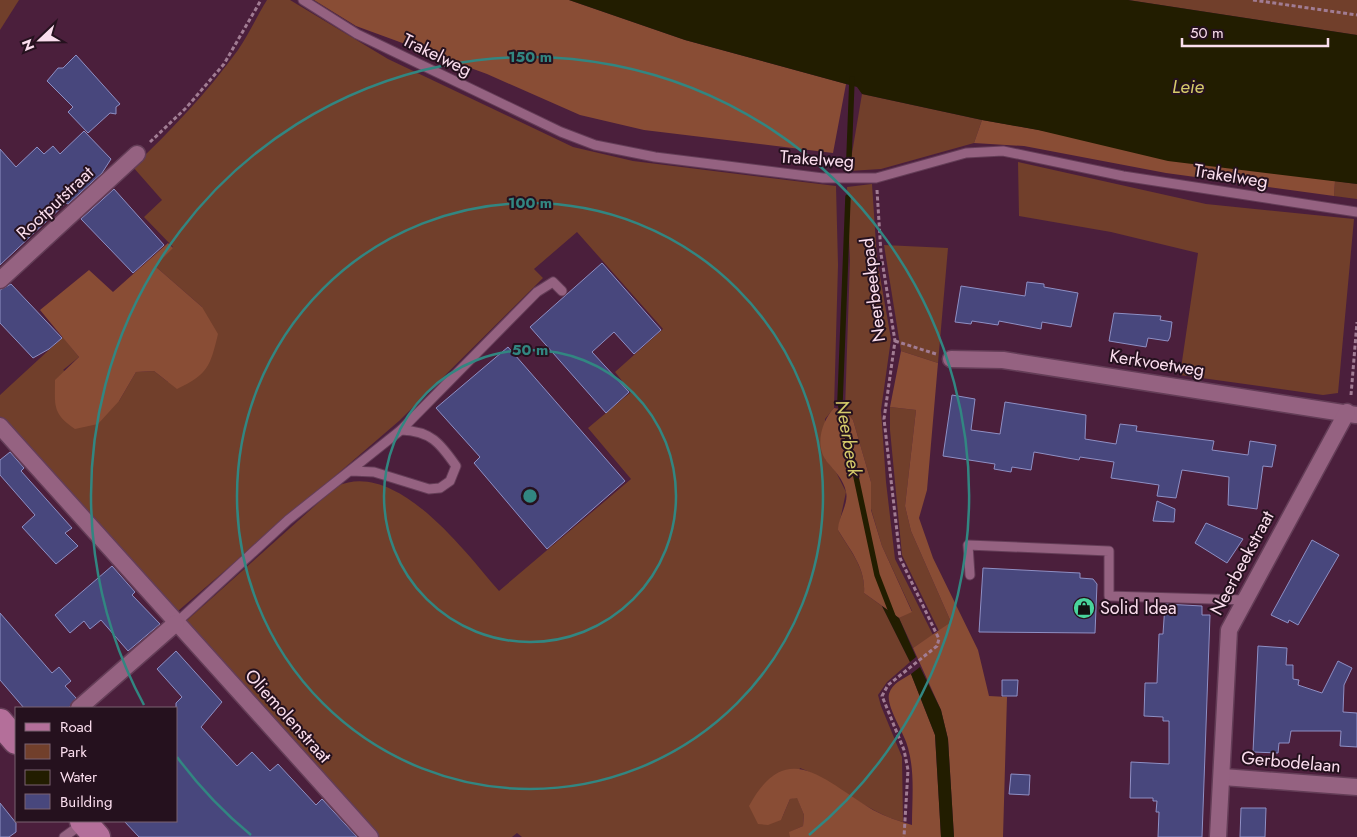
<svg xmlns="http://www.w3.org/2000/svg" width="1357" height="837" viewBox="0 0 1357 837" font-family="Jost,sans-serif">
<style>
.green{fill:#713f2b}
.forest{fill:#894d35}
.water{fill:#221d00}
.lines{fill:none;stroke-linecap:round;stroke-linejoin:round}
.stream{stroke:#221d00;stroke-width:5.5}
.building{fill:#48477d;stroke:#8e8fc4}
.lane-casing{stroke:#643d57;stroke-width:11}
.street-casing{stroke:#643d57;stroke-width:19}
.primary-casing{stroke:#643d57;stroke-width:29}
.path{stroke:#a17c93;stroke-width:3;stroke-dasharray:4 2.5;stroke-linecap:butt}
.lane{stroke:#956281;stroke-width:9}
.street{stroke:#956281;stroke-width:16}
.primary{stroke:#b46f9a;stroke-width:26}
.ring{fill:none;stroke:#328681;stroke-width:2.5}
.labels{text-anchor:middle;stroke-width:4;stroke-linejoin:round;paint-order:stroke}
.street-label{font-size:18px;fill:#fbdeee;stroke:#25111e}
.poi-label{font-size:18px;fill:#fbdeee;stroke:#25111e;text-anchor:start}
.water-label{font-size:19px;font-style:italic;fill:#d5ca6a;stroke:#25111e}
.centre{fill:#328681;stroke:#25111e;stroke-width:2.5}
.ring-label{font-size:15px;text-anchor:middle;font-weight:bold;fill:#328681;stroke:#25111e;stroke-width:4;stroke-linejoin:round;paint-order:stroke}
</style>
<rect width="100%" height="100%" fill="#4b1f3c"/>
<g class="green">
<polygon points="0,0 19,0 0,30"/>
<path d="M267,0H290L388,59L573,147L633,161L836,186L838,265L834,408L825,419V459L836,472L846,492L838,530C850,551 866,568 864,593L882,606L910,662L887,682L878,695L881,706L902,757L903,822C865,812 836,782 800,768L781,820L790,799L797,797L804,815L803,826L790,832V837H522L517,833L512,837H378L184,623L337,486C397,459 465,552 499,591L631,479L588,428L631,392L615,372L663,329L577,232L534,269L543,278L399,421L178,611L0,418V395L63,337L79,357L63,370L119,401L136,372L154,371L168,382L202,307L155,266L173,247L144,217L162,200L133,167C171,130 207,93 238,50C249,34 257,16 267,0Z"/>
<polygon points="1128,0 1357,0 1357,35"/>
<polygon points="862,94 982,120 974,143 881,169 849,171"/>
<polygon points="1018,162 1206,204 1354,219 1338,393 1323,395 1180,375 1198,253 1111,232 1019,216"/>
<polygon points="1335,181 1357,184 1357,199 1334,196"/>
<polygon points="872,184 877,259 891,339 881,410 886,482 895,559 933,635 913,648 899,618 912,611 882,546 871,509 871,482 853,420 845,410 850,260 847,187"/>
<polygon points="884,245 948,248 938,363 901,351"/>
<polygon points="890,407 916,410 905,506 911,531 951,622 939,631 902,555 890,430"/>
</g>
<g class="forest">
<polygon points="314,0 569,0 685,40 846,84 833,153 644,130 580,115 487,74 356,26"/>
<polygon points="982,120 1335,181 1334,196 1166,173 1024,146 974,143"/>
<path d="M168,243L173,248L155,266L202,307L218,334C210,367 208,374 177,389L154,371L136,372L119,401L98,424L75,429C52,413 55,406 55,380L79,357L40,310L89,270L113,292Z"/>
<polygon points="901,351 938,363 927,490 919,518 933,558 978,650 989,696 1007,697 1003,837 954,837 948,739 941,710 913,648 951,622 911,531 905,506 916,410 890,407"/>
<path d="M834,408L845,410L853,420L871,482V510L882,546L912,612L899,618L864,593C866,568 850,550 838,530C838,517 849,504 846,492C844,480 834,470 827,462C814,445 822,421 834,408Z"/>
<path d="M911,674L935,735L941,837H790L789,832L803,826L804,815L797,798L790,799L781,820L768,825L758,824L749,806C787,736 824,781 873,810C886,817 899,821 912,825C912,800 915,772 908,748C905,734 886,707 889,694C892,683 903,679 911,674Z"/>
</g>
<g class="water">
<polygon points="569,0 1128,0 1357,35 1357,184 1168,161 1038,130 982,120 862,94 857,87 685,40"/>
<polygon points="882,606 899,618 916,657 910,662"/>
<polygon points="920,667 941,710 948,739 954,837 941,837 935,735 911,674"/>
</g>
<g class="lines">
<g class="stream">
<polyline points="849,157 852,79"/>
<polyline points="848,197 840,402 877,575 894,619"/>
</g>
</g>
<g class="building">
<polygon points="76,55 120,104 116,107 116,114 110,113 88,133 68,112 73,107 47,81 58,68 63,68"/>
<polygon points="84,131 111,159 102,173 68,204 66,203 0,265 0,149 16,167 37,147 44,154 53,146 60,154"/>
<polygon points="114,189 164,245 133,273 81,219"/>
<polygon points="602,263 661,330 634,354 614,332 592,352 629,392 606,413 530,327"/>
<polygon points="1027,282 1044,284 1044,287 1078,293 1071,327 1042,322 1041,329 999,321 998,325 972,321 971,324 955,322 961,286 1025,296"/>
<polygon points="11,284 62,338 49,349 33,358 0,323 0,290"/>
<polygon points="1114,313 1161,316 1160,320 1172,322 1170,337 1168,341 1148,338 1146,347 1109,341"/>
<polygon points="508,347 625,481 547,549 474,463 480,457 436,408"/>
<polygon points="952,395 975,399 971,430 1000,434 1005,402 1086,415 1085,439 1116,444 1120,424 1137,426 1136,431 1214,441 1212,450 1248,455 1250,441 1276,445 1272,467 1263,466 1257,509 1228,505 1229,477 1182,470 1176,498 1157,496 1159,485 1111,478 1114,462 1080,457 1079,460 1034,452 1031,470 1012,467 1011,472 994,469 995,464 943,456"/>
<polygon points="10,452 24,468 21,471 72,528 65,533 78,546 56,564 22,527 35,515 0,475 0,460"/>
<polygon points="1157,501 1175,509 1174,522 1153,521"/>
<polygon points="1206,523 1243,539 1227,563 1195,543"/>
<polygon points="1312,540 1339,555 1298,625 1289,620 1288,623 1271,615"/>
<polygon points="112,566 135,592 132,595 160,624 128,651 101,620 90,629 84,621 70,633 55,615"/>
<polygon points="983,568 1080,573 1080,578 1093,579 1097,584 1095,633 979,632"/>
<polygon points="1165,604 1202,606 1202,615 1210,615 1202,837 1158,837 1159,812 1156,812 1157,801 1153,801 1153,798 1130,798 1131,762 1169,764 1169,721 1163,721 1163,717 1144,716 1145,683 1157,683 1159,634 1163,634"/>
<polygon points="0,613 52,673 59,667 71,681 65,686 76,698 69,708 24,708 0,680"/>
<polygon points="1258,646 1287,648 1286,665 1293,665 1293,679 1299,680 1298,685 1322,693 1338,661 1352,668 1344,685 1343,712 1357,713 1357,747 1340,746 1341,731 1291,731 1289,743 1279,743 1278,753 1253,752"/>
<polygon points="176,651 222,702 201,727 237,766 252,752 270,771 278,764 316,805 322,799 357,837 139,837 124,821 176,821 176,703 182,697 157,669"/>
<polygon points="1002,680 1018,680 1017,696 1002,696"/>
<polygon points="1011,774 1030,775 1029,795 1009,794"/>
<polygon points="0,803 16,823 16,832 9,837 0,837"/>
<polygon points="1241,808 1266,808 1265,837 1240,837"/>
</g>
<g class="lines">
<g class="lane-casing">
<g id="lane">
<polyline points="303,0 357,34 561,132 595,145 655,157 823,178 876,178 966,153 1003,151 1123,176 1357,212"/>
<polyline points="401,430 537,292 553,282 562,291"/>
<polyline points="970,575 968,545 1109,551 1109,596 1245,600"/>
<path d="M176,623L288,520L401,430C431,431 440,443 456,466L450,481L440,488L429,489L374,472L351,471"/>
<polyline points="64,837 82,824"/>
</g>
</g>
<g class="street-casing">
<g id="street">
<polyline points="0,280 137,154"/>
<polyline points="951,359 1003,360 1356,415"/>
<polyline points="0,426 370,837"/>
<polyline points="79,708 176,623"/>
<polyline points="1223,777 1357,787"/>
<polyline points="1218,837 1229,630 1347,412"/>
</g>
</g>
<g class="primary-casing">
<g id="primary">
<polyline points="0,722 16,741"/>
<polyline points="83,821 97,837"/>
</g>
</g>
<g class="path">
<polyline points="1253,0 1357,15"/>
<polyline points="150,142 186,108 224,64 261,0"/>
<polyline points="877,190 881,254 895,341 884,419 900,558 939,639 937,646 888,685 882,696 904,750 908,770 904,837"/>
<polyline points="895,341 936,354"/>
<polyline points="1351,395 1357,322"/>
</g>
<use href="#lane" class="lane"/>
<use href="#street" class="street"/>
<use href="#primary" class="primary"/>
</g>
<g class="ring">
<circle cx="530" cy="496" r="146"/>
<circle cx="530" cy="496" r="293"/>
<path d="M251 835A439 439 0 0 1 177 757M144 705A439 439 0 1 1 809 835"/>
</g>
<defs>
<g id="shop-disc" transform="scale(1.125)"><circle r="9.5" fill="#49d49c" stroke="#25111e"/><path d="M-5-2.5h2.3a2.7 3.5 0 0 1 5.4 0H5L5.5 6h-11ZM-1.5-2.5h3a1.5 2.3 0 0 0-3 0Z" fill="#111"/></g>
</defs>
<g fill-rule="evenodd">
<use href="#shop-disc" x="1084" y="608"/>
</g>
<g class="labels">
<g class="street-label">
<text transform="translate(437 55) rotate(26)" y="6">Trakelweg</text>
<text transform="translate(817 159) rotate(4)" y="6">Trakelweg</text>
<text transform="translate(1231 176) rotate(9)" y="6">Trakelweg</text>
<text transform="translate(55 203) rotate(-43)" y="6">Rootputstraat</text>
<text transform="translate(873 290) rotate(-97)" y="6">Neerbeekpad</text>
<text transform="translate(1157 363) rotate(9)" y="6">Kerkvoetweg</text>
<text transform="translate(1242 563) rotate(-62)" y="6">Neerbeekstraat</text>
<text transform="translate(288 716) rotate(48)" y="6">Oliemolenstraat</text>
<text transform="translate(1291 762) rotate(5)" y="6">Gerbodelaan</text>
</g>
<g class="poi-label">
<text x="1100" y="614">Solid Idea</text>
</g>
<g class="water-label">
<text x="1188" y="93">Leie</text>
<text transform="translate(849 438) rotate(80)" y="7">Neerbeek</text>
</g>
</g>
<circle cx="530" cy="496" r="8" class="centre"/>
<g class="ring-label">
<text x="530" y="62">150 m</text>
<text x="530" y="208">100 m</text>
<text x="530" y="355">50 m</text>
</g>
<rect x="15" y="707" width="162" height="115" fill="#25111e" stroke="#7b6371"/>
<rect x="25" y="723" width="25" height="8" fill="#b46f9a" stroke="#7b6371"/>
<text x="60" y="732" font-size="15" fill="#fbdeee">Road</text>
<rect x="25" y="744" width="25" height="15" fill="#713f2b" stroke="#7b6371"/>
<text x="60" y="757" font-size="15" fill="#fbdeee">Park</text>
<rect x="25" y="770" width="25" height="15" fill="#221d00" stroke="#7b6371"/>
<text x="60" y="782" font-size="15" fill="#fbdeee">Water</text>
<rect x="25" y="794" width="25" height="15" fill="#48477d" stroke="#7b6371"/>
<text x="60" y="807" font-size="15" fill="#fbdeee">Building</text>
<g transform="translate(40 40) rotate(248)" stroke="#25111e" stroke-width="4" paint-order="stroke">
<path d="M0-4L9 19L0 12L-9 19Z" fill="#fbdeee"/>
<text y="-8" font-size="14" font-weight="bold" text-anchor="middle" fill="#fbdeee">N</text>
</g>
<path d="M1182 38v8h146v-8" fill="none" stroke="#fbdeee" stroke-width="2.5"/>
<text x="1190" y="38" font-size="15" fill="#fbdeee" stroke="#25111e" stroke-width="4" paint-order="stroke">50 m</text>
</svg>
